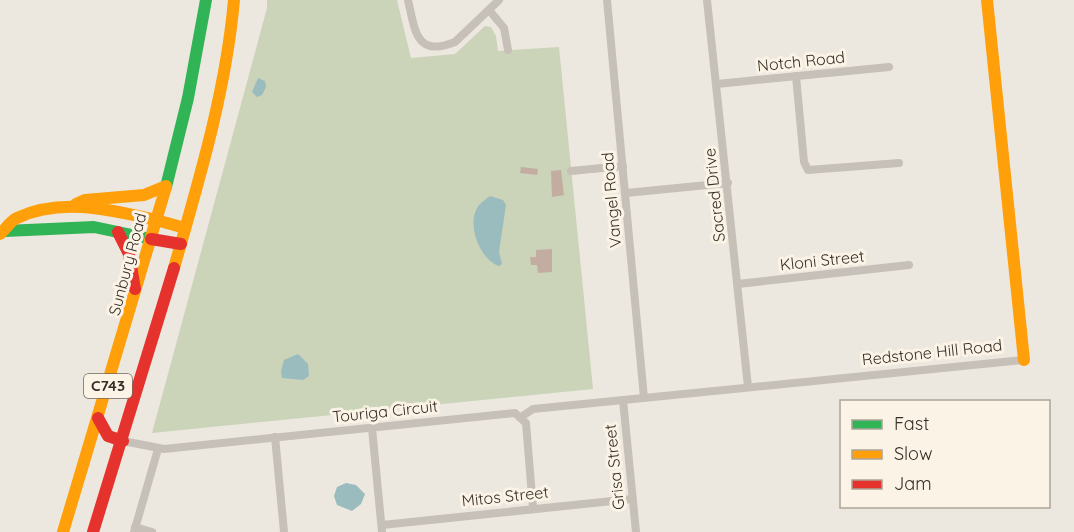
<svg xmlns="http://www.w3.org/2000/svg" width="1074" height="532" viewBox="0 0 1074 532" font-family="Quicksand,sans-serif">
<style>
.green{fill:#cbd3b8}
.water{fill:#9abcbf}
.building{fill:#c2ada0}
.lines{fill:none;stroke-linecap:round;stroke-linejoin:round}
.street{stroke:#c6c0b8;stroke-width:8}
.fast{stroke:#30b455;stroke-width:12}
.slow{stroke:#ff9f0a;stroke-width:12}
.jam{stroke:#e5322d;stroke-width:12}
.labels{text-anchor:middle;stroke-width:6;stroke-linejoin:round;paint-order:stroke}
.shield{fill:#faf3e6;stroke:#716860;stroke-width:1.5}
.shield-label{font-size:15px;font-weight:bold;fill:#362d26}
.street-label{font-size:16px;fill:#362d26;stroke:#faf3e6}
</style>
<rect width="100%" height="100%" fill="#ede8df"/>
<polygon class="green" points="267,0 397,0 411,58 455,54 485,26 491,27 496,36 498,51 559,47 593,389 152,433 267,8"/>
<g class="water">
<polygon points="258,78 265,81 266,87 262,95 257,97 252,92"/>
<path d="M490,196L503,200L506,205L499,252L502,264L499,266C480,260 465,223 479,205C482,202 486,199 490,196Z"/>
<polygon points="298,354 308,364 309,376 303,380 282,378 281,371 284,360"/>
<polygon points="346,483 356,485 365,494 361,504 352,511 337,505 334,496 337,487"/>
</g>
<g class="building">
<polygon points="521,167 538,169 537,175 520,173"/>
<polygon points="561,170 564,195 552,197 551,171"/>
<polygon points="552,249 552,272 538,273 537,265 531,265 530,257 536,257 536,250"/>
</g>
<g class="lines">
<g class="street">
<path d="M408,0C415,29 415,58 455,42L499,0"/>
<polyline points="607,0 644,398"/>
<polyline points="707,0 748,387"/>
<polyline points="489,10 504,28 508,50"/>
<polyline points="796,76 804,162 808,170 899,163"/>
<polyline points="717,84 889,67"/>
<polyline points="571,171 623,166"/>
<polyline points="626,193 728,183"/>
<polyline points="738,284 909,265"/>
<polyline points="623,400 636,532"/>
<polyline points="521,417 533,409 1024,360"/>
<polyline points="372,428 382,532"/>
<polyline points="275,437 284,532"/>
<polyline points="123,441 164,449 515,413 526,423 533,508"/>
<polyline points="382,525 632,499"/>
<polyline points="135,527 152,532"/>
<polyline points="134,532 158,449"/>
</g>
<g class="fast">
<polyline points="166,187 188,98 206,0"/>
<polyline points="5,231 94,227 151,239"/>
</g>
<g class="slow">
<polyline points="987,0 1024,360"/>
<polyline points="76,204 85,200 144,195 166,186"/>
<polyline points="156,220 185,228"/>
<path d="M0,234C6,229 10,221 17,218C61,197 111,210 156,220"/>
<path d="M174,268C199,180 226,91 234,0"/>
<polyline points="63,532 166,187"/>
</g>
<g class="jam">
<polyline points="118,232 129,254 135,289"/>
<polyline points="151,239 181,244"/>
<polyline points="98,418 108,436 123,441"/>
<polyline points="93,532 174,268"/>
</g>
</g>
<g class="labels">
<rect class="shield" x="84" y="374" width="48" height="24" rx="4.5"/>
<g class="shield-label">
<text x="108" y="391">C743</text>
</g>
<g class="street-label">
<text transform="translate(801 61) rotate(-6)" y="6">Notch Road</text>
<text transform="translate(714 195) rotate(-96)" y="6">Sacred Drive</text>
<text transform="translate(611 200) rotate(-95)" y="6">Vangel Road</text>
<text transform="translate(822 260) rotate(-6)" y="6">Kloni Street</text>
<text transform="translate(127 264) rotate(-75)" y="6">Sunbury Road</text>
<text transform="translate(932 352) rotate(-6)" y="6">Redstone Hill Road</text>
<text transform="translate(385 411) rotate(-6)" y="6">Touriga Circuit</text>
<text transform="translate(614 467) rotate(-96)" y="6">Grisa Street</text>
<text transform="translate(505 496) rotate(-6)" y="6">Mitos Street</text>
</g>
</g>
<rect x="840" y="400" width="210" height="108" fill="#faf3e6" stroke="#aca499" stroke-width="1.5"/>
<rect x="852" y="420" width="30" height="9" fill="#30b455" stroke="#aca499" stroke-width="1.5"/>
<text x="894" y="430" font-size="18" fill="#362d26">Fast</text>
<rect x="852" y="450" width="30" height="9" fill="#ff9f0a" stroke="#aca499" stroke-width="1.5"/>
<text x="894" y="460" font-size="18" fill="#362d26">Slow</text>
<rect x="852" y="480" width="30" height="9" fill="#e5322d" stroke="#aca499" stroke-width="1.5"/>
<text x="894" y="490" font-size="18" fill="#362d26">Jam</text>
</svg>
